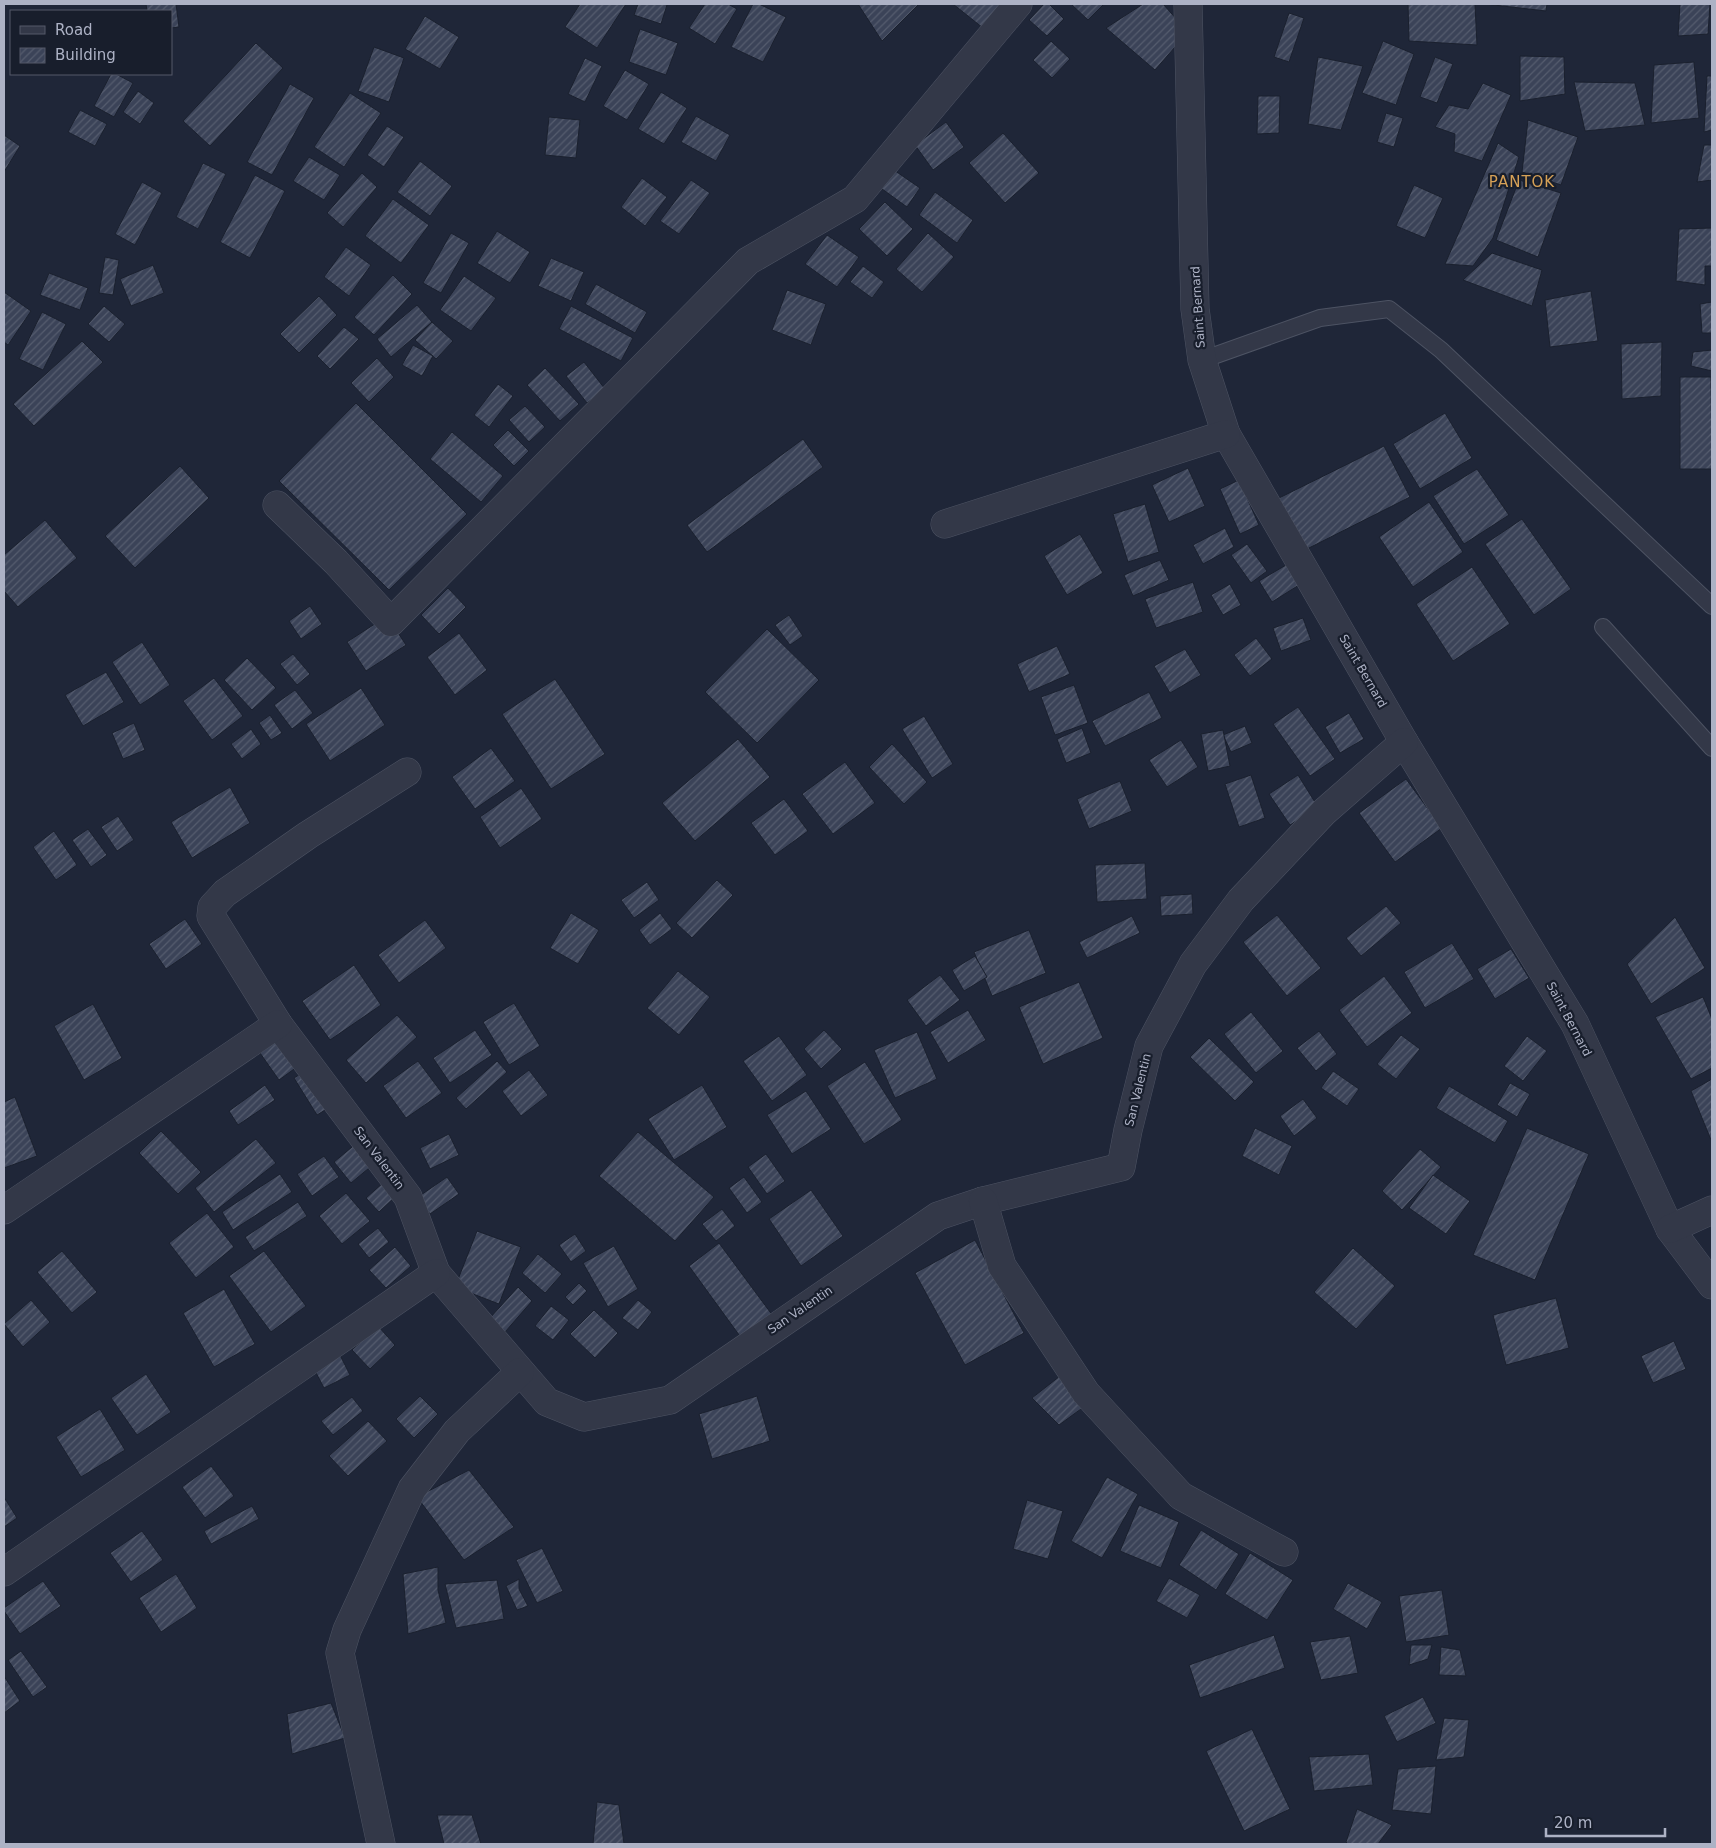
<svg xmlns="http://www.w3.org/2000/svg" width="1716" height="1848" viewBox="0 0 1716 1848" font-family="'DejaVu Sans',sans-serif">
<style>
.building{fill:url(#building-hatch);stroke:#1a202e}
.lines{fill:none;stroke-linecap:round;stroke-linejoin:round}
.service-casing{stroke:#4d5363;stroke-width:18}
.minor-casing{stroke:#4d5363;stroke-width:29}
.service{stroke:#333848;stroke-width:16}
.minor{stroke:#333848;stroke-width:28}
.labels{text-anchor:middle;stroke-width:4.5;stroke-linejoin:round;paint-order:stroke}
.street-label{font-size:12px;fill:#adb2c5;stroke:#181e2c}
.quarter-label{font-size:15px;letter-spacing:1px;fill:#d6a157;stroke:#181e2c}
</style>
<defs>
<pattern id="building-hatch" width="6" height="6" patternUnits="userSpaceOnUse" patternTransform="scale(1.25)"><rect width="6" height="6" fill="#3b4358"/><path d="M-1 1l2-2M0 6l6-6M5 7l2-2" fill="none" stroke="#555c6e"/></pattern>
</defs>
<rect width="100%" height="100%" fill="#1f2638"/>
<g class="building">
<polygon points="146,4 176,4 179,27 171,28 171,11 147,11"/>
<polygon points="580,4 626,4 597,48 565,27"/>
<polygon points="638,4 663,4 667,5 661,24 634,15"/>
<polygon points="705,4 728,4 737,9 715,44 689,28"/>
<polygon points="753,4 759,4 786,17 763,62 731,47"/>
<polygon points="858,4 919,4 882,41"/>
<polygon points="953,4 1002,4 983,28"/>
<polygon points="1044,4 1049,4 1064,19 1047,36 1029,20"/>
<polygon points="1071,4 1104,4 1088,20"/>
<polygon points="1143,4 1163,4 1188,32 1155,70 1106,28"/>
<polygon points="1408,4 1475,4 1477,45 1409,41"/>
<polygon points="1485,4 1547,4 1546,11"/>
<polygon points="1680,4 1710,4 1708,34 1678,36"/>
<polygon points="1289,13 1304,18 1289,62 1274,57"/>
<polygon points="425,16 459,37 440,69 405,49"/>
<polygon points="640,29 678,43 666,75 629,62"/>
<polygon points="1051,41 1070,59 1052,78 1033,60"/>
<polygon points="1383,41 1414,54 1396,105 1362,93"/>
<polygon points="256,43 283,68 210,146 183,121"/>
<polygon points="374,47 404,58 389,102 358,91"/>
<polygon points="1520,56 1564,57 1565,94 1520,101"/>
<polygon points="1318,57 1363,66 1341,130 1308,124"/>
<polygon points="1435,57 1453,64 1437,103 1420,97"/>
<polygon points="585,58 602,66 585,102 568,94"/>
<polygon points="1694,62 1699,118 1651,123 1654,65"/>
<polygon points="625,70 649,84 627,120 603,106"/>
<polygon points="111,74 116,74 133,83 114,117 94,106"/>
<polygon points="1707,76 1712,76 1712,130 1704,132"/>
<polygon points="1574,82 1635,83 1645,125 1585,131"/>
<polygon points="1483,83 1511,95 1482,161 1454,152 1455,134 1435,127 1449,105 1468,109"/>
<polygon points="290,84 314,98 272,175 247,162"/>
<polygon points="138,91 154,103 140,124 123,112"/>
<polygon points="661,92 687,108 664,144 638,129"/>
<polygon points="350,93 381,113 344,167 314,147"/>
<polygon points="1258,96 1280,96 1279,133 1257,134"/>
<polygon points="80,110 107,124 95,146 68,132"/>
<polygon points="1386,113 1403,118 1394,147 1377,142"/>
<polygon points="696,116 730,135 716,161 681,142"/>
<polygon points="549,117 580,120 576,158 545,155"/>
<polygon points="1528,120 1578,137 1561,185 1522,172"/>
<polygon points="946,122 964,147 933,170 915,145"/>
<polygon points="387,126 404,137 384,167 367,155"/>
<polygon points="1003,133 1039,173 1005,203 969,163"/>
<polygon points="4,135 20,146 4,172"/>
<polygon points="1498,143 1519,157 1493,238 1473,266 1445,264"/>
<polygon points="1704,145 1712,145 1712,180 1697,182"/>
<polygon points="309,157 340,175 324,200 293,181"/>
<polygon points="420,161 452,186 430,216 397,192"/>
<polygon points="203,163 226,174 198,229 176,217"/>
<polygon points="891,168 920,188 907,207 878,186"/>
<polygon points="362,173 377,187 343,227 327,213"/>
<polygon points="255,175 285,191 250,258 220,242"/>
<polygon points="642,178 667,197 645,226 621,207"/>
<polygon points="691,180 710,193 679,234 660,221"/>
<polygon points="1519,180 1561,193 1538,257 1496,240"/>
<polygon points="142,182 162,193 135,245 115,234"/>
<polygon points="1414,185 1443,198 1425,238 1396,226"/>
<polygon points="935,192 973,220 957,243 919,215"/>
<polygon points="393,199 429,225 401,263 365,236"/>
<polygon points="885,202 913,229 887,256 859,229"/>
<polygon points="1712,228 1712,266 1705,266 1705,285 1676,281 1679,229"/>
<polygon points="497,231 530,252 510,283 477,263"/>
<polygon points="451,233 469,243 441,293 423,283"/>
<polygon points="928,233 954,257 922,292 896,269"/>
<polygon points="827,235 859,257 837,287 805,264"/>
<polygon points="346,247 371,265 349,296 324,277"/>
<polygon points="1492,253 1542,270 1532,306 1463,280"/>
<polygon points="105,257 119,260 113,295 99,293"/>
<polygon points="551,258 584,272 571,301 538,286"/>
<polygon points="153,265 164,293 131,306 120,279"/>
<polygon points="863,266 884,282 872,298 850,282"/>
<polygon points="49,273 88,288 80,310 40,295"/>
<polygon points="393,275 412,294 374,335 354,317"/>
<polygon points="464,276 496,298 471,331 440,310"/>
<polygon points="596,284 647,312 635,333 585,304"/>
<polygon points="787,290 826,304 811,345 772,330"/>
<polygon points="1591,291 1598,341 1550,347 1545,300"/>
<polygon points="4,292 31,311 8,345 4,342"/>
<polygon points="319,296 337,315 299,353 280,334"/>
<polygon points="1712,302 1712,333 1702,333 1700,304"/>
<polygon points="417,305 432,322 391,357 377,339"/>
<polygon points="104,306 125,324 109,342 88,324"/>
<polygon points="571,306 633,338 621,361 559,329"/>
<polygon points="42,312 66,324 43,370 19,359"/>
<polygon points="432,322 453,341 436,359 415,340"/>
<polygon points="344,327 359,339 330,369 317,356"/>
<polygon points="82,341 103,362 34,426 13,404"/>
<polygon points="1662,342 1661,396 1622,399 1621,344"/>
<polygon points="413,345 433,356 422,376 402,365"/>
<polygon points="1712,350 1712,371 1691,366 1693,352"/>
<polygon points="377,358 394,377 369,402 351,383"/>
<polygon points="584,362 605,389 587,403 566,376"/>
<polygon points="545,368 579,404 560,421 527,385"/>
<polygon points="1680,377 1711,377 1712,469 1680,469"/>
<polygon points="498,384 513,396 489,427 474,415"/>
<polygon points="356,403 467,514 389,590 279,481"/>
<polygon points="525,406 545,427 529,442 509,420"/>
<polygon points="1445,413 1472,458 1420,489 1393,444"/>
<polygon points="508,430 529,451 514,466 493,445"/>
<polygon points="452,432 503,476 481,502 430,459"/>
<polygon points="803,439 823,467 707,552 687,525"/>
<polygon points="1384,446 1410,497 1305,550 1279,498"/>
<polygon points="180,466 209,498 135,568 105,536"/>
<polygon points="1188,468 1205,506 1169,522 1152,485"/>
<polygon points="1477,469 1509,515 1464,544 1433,496"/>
<polygon points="1239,480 1259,525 1240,534 1220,489"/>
<polygon points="1429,502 1463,552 1413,587 1379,537"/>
<polygon points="1145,504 1159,552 1128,562 1113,514"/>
<polygon points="1522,519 1571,589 1534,615 1485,544"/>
<polygon points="45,520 77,558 18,607 4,591 4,555"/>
<polygon points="1225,528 1234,547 1203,564 1193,545"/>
<polygon points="1080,534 1103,573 1067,595 1044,556"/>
<polygon points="1247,544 1267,571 1251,583 1231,555"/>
<polygon points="1160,560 1169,580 1133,596 1124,575"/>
<polygon points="1286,565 1299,585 1272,602 1259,581"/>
<polygon points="1472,567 1510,624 1453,661 1416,604"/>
<polygon points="1193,582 1203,612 1156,628 1145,599"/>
<polygon points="1230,584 1241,605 1223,615 1211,595"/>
<polygon points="448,588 466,607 439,634 421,615"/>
<polygon points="310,606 322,624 301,639 289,621"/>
<polygon points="789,615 803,636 790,645 775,625"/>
<polygon points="387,616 406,645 366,671 347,642"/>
<polygon points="1303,618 1311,640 1281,651 1273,628"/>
<polygon points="767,629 819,680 757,743 705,692"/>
<polygon points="459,633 487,670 455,695 427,657"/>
<polygon points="1256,638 1272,659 1250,676 1234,655"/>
<polygon points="142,642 170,685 140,705 112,662"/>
<polygon points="1057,646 1070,674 1029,692 1017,664"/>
<polygon points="1185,649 1201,675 1170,693 1154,666"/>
<polygon points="293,654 310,674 297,685 280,664"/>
<polygon points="247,658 276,688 252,710 224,680"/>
<polygon points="106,672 124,702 83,726 65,695"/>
<polygon points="214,678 243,716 212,740 183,701"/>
<polygon points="555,679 605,754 551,789 502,714"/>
<polygon points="1074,685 1088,723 1055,735 1041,697"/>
<polygon points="361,688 385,725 330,761 306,724"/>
<polygon points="295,690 313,713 292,729 274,705"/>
<polygon points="1149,692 1162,718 1105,746 1092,721"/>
<polygon points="1298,707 1335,759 1310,776 1273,724"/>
<polygon points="1349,713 1364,739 1340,753 1325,727"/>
<polygon points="270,715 282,733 271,740 259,723"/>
<polygon points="924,716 953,764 932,778 902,729"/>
<polygon points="134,723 145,750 123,759 112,733"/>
<polygon points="1245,726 1252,743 1231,752 1223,735"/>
<polygon points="1082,728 1091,753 1066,763 1057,739"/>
<polygon points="251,729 261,744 242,759 231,744"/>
<polygon points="1223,730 1230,766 1208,771 1201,734"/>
<polygon points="738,739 770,777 695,841 662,803"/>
<polygon points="1181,740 1198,767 1167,787 1149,760"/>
<polygon points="892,744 927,782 904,804 869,767"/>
<polygon points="491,748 515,781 475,809 452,777"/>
<polygon points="845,762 875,803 833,834 802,794"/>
<polygon points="1251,775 1265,818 1239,827 1225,784"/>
<polygon points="1298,775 1318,807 1290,825 1269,794"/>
<polygon points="1406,779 1442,828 1395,862 1359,813"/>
<polygon points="1120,781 1132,811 1089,829 1077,799"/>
<polygon points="230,787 250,823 192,858 171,822"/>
<polygon points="521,788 542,819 500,848 480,817"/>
<polygon points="784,799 808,831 775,855 751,823"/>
<polygon points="118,816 134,840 117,851 101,827"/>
<polygon points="88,829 107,855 91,867 72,840"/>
<polygon points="54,831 77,865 56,880 33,847"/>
<polygon points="1145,863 1147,899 1097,902 1095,865"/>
<polygon points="717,880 733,895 692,938 676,923"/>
<polygon points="647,882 659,900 634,918 621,900"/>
<polygon points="1192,894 1193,914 1161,916 1160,896"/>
<polygon points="1386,906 1401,923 1361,956 1346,938"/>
<polygon points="571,913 599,930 578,964 550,948"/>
<polygon points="660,913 672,929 650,945 639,930"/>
<polygon points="1277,915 1321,968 1287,996 1243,942"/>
<polygon points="1132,916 1140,933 1087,958 1079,942"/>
<polygon points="1675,917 1705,968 1651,1004 1627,964"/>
<polygon points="185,919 202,944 166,969 149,944"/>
<polygon points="425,920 446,948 399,983 378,955"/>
<polygon points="1029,930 1046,973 992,996 974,952"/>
<polygon points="1452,943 1474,979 1425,1008 1404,972"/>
<polygon points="1511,949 1529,978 1495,999 1477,969"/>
<polygon points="975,956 987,977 964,991 952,970"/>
<polygon points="354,965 381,1005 330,1040 302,1001"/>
<polygon points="678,971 710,997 679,1035 647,1008"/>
<polygon points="940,975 960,1000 926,1026 907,1000"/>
<polygon points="1384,976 1412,1013 1367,1047 1339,1010"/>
<polygon points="1079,982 1103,1038 1043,1064 1019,1007"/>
<polygon points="1703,997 1712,1019 1712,1068 1691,1079 1655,1017"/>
<polygon points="514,1003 540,1046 509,1065 483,1022"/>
<polygon points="93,1004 122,1058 84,1080 54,1026"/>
<polygon points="968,1010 986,1040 948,1063 930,1032"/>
<polygon points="1251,1012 1283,1051 1256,1073 1224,1034"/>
<polygon points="397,1015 417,1037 366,1083 346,1060"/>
<polygon points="475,1030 492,1055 450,1083 433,1058"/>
<polygon points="824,1030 842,1049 821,1069 804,1049"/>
<polygon points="1319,1031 1337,1054 1316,1071 1297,1048"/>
<polygon points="917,1032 937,1079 895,1098 874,1050"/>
<polygon points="1401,1035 1420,1049 1396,1079 1377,1064"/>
<polygon points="779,1036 807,1075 772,1101 743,1061"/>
<polygon points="1527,1036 1547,1051 1523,1081 1504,1066"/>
<polygon points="282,1037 301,1064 279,1080 260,1053"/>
<polygon points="1209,1038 1254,1082 1235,1101 1190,1057"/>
<polygon points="418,1061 442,1093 406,1118 383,1086"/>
<polygon points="497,1061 507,1072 466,1109 456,1098"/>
<polygon points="865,1062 902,1120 864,1144 827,1086"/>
<polygon points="307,1070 330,1107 317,1115 294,1078"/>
<polygon points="529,1070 548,1095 521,1116 502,1091"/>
<polygon points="1333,1071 1359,1089 1347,1106 1321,1088"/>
<polygon points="1712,1079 1712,1139 1711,1140 1691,1091"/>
<polygon points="1510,1083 1530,1094 1517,1117 1497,1105"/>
<polygon points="265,1085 275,1100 238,1125 229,1111"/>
<polygon points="702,1085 727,1127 674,1160 648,1119"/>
<polygon points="1449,1086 1508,1121 1495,1143 1436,1108"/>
<polygon points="806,1091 831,1129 792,1154 767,1115"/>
<polygon points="15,1097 37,1156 4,1168 4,1102"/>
<polygon points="1303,1099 1317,1118 1294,1136 1280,1116"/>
<polygon points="1255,1128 1292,1146 1279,1175 1242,1156"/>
<polygon points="1527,1128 1589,1154 1535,1280 1473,1255"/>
<polygon points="161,1131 201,1172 178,1194 139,1153"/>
<polygon points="638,1132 714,1197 675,1241 599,1176"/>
<polygon points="449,1134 459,1155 430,1169 420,1148"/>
<polygon points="256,1139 276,1163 214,1212 195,1188"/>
<polygon points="358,1142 375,1163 351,1183 334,1162"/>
<polygon points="1420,1149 1441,1167 1402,1210 1382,1191"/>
<polygon points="766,1154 785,1181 767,1194 748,1167"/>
<polygon points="324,1156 339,1177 312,1196 297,1174"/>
<polygon points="280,1174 292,1192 233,1230 222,1212"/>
<polygon points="1433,1175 1470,1201 1446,1234 1409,1208"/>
<polygon points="447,1177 459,1194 430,1214 418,1197"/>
<polygon points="744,1177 762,1202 747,1213 729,1188"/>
<polygon points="384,1182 396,1196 379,1212 366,1198"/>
<polygon points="811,1190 843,1236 801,1266 769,1219"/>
<polygon points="346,1193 370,1221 342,1244 319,1216"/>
<polygon points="298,1202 307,1216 254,1251 245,1237"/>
<polygon points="722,1209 735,1226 716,1241 702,1224"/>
<polygon points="207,1213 234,1247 196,1278 169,1243"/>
<polygon points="378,1228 389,1242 369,1258 358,1244"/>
<polygon points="477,1231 521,1247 499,1304 455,1287"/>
<polygon points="575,1234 586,1251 571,1262 559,1245"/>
<polygon points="975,1240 1024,1333 965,1365 915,1273"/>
<polygon points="719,1243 773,1316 742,1339 689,1266"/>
<polygon points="614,1246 638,1289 608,1307 583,1263"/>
<polygon points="395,1247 411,1266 386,1288 369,1270"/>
<polygon points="1353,1248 1395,1286 1356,1329 1314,1292"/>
<polygon points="62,1251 97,1292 72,1313 37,1272"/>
<polygon points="264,1251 306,1306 271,1332 229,1276"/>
<polygon points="538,1254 562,1274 545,1293 522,1273"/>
<polygon points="579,1283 587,1291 573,1305 565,1297"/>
<polygon points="518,1287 532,1301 505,1332 490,1318"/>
<polygon points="224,1289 255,1344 214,1367 183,1313"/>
<polygon points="1556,1298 1569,1348 1506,1365 1493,1315"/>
<polygon points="31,1300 50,1322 23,1347 4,1324"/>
<polygon points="638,1300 652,1312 638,1330 622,1318"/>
<polygon points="551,1306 569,1320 553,1340 535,1326"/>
<polygon points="594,1310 618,1333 595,1358 570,1334"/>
<polygon points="378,1326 395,1345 370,1369 352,1350"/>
<polygon points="1674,1341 1686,1369 1653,1383 1641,1356"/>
<polygon points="338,1351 350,1375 324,1388 312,1365"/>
<polygon points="146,1374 171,1412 137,1435 111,1398"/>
<polygon points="1060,1376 1085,1406 1059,1425 1032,1398"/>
<polygon points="420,1396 438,1414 414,1438 396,1419"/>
<polygon points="757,1396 770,1441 712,1459 699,1414"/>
<polygon points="352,1397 363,1411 333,1435 321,1421"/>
<polygon points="100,1409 125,1450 81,1477 56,1437"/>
<polygon points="368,1421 387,1441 348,1476 329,1456"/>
<polygon points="211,1466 234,1496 205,1518 182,1487"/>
<polygon points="469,1470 514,1527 464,1560 417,1497"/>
<polygon points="1107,1477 1138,1494 1102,1558 1071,1541"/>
<polygon points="4,1497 17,1518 4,1527"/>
<polygon points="1027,1500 1063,1511 1048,1559 1013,1549"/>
<polygon points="1139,1505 1179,1522 1161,1568 1120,1551"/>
<polygon points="252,1506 259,1519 211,1544 204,1531"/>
<polygon points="1201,1530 1239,1554 1216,1590 1179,1565"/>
<polygon points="142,1531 163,1560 131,1582 110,1553"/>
<polygon points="542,1548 563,1591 537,1603 516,1560"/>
<polygon points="1250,1553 1293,1580 1267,1620 1225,1594"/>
<polygon points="438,1567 438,1590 446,1623 408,1634 403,1574"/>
<polygon points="176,1574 197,1608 161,1632 139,1598"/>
<polygon points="1169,1578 1200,1595 1187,1618 1156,1601"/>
<polygon points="519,1579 519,1589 528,1606 517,1610 506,1586"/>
<polygon points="497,1580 504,1619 456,1628 445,1584"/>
<polygon points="43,1581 61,1606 20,1634 4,1611 4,1608"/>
<polygon points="1348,1583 1382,1602 1367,1629 1333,1609"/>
<polygon points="1442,1590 1449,1635 1406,1642 1399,1596"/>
<polygon points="1274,1635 1285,1668 1200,1698 1189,1665"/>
<polygon points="1350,1636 1358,1673 1321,1680 1310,1642"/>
<polygon points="1411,1645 1432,1645 1428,1659 1409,1665"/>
<polygon points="1441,1647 1460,1650 1466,1676 1439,1675"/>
<polygon points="21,1651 47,1687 33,1697 8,1660"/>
<polygon points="4,1676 20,1701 4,1713"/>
<polygon points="1423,1697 1436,1723 1397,1742 1384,1716"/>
<polygon points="331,1703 345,1738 292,1754 287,1714"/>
<polygon points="1444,1718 1469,1720 1464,1757 1436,1760"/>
<polygon points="1252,1729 1290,1809 1244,1831 1206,1751"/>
<polygon points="1369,1754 1373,1785 1314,1791 1309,1757"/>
<polygon points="1436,1766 1431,1814 1392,1810 1398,1769"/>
<polygon points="597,1802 619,1805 624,1844 593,1844"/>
<polygon points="1357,1809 1392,1825 1378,1844 1348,1844 1346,1842"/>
<polygon points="437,1815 472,1815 481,1844 444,1844"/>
</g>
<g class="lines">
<g class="service-casing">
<g id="service">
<polyline points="1202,360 1320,318 1389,309 1441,350 1712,606"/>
<polyline points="1603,627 1712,748"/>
</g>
</g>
<g class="minor-casing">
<g id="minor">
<polyline points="1188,4 1195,309 1202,360 1226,434 1404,742 1575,1024 1670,1229 1712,1285"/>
<polyline points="277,505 336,562 391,622 748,261 855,199 1018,4"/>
<polyline points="945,524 1226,434"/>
<polyline points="407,772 308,835 225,893 212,907 211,916 278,1024 408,1197 436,1273 547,1402 584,1417 670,1400 938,1216 983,1201 1121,1167 1128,1130 1149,1046 1193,964 1241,900 1324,812 1404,742"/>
<polyline points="983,1201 1002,1266 1086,1393 1181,1496 1284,1552"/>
<polyline points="4,1210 278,1024"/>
<polyline points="1670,1229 1712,1210"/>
<polyline points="4,1572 436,1273"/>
<polyline points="381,1844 340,1653 347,1630 412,1489 457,1431 520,1372"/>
</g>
</g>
<use href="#service" class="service"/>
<use href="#minor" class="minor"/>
</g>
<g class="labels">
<g class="street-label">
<text transform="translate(1198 307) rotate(-94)" y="4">Saint Bernard</text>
<text transform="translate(1363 671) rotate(60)" y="4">Saint Bernard</text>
<text transform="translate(1569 1019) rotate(62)" y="4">Saint Bernard</text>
<text transform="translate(1138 1090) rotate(-76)" y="4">San Valentin</text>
<text transform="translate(379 1158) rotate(53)" y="4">San Valentin</text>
<text transform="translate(800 1310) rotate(-34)" y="4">San Valentin</text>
</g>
<g class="quarter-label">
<text x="1522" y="187">PANTOK</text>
</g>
</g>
<rect width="1716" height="1848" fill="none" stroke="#adb2c5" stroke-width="10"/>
<rect x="10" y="10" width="162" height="65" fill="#181e2c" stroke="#545969"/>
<rect x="20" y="26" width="25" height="8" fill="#333848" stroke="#545969"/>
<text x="55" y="35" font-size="15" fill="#adb2c5">Road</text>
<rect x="20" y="48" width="25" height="15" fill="url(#building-hatch)" stroke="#545969"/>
<text x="55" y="60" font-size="15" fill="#adb2c5">Building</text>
<path d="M1546 1828v8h119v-8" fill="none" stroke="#adb2c5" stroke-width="2.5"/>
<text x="1554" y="1828" font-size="15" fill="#adb2c5" stroke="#181e2c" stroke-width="4" paint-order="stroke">20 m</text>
</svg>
